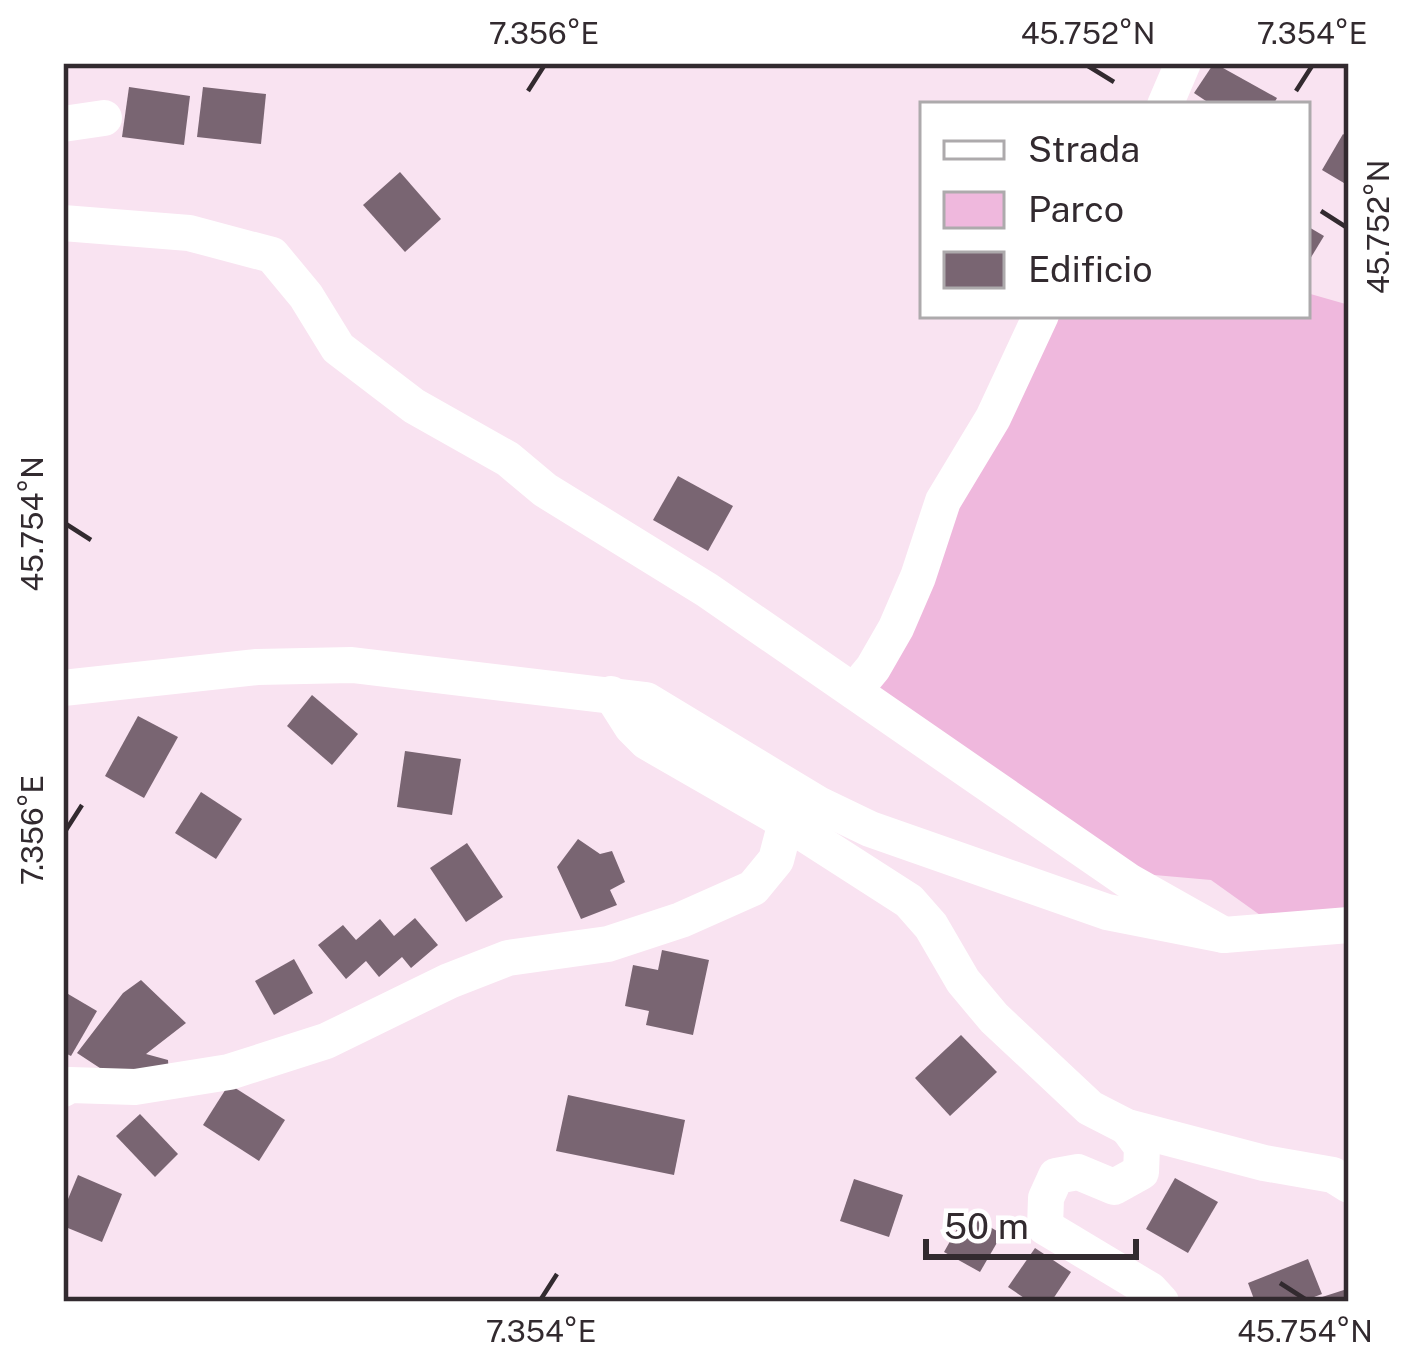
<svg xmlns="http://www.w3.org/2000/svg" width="1412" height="1365" viewBox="0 0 1412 1365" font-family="'Public Sans',sans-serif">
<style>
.green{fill:#efb8dd}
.building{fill:#796572}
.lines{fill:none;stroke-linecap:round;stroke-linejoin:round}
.minor{stroke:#fff;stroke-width:36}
.ticks{fill:none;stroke:#322a2f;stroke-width:4.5}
.neatline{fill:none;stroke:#322a2f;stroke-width:4.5}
.ticks-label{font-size:30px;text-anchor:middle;fill:#322a2f}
</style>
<rect width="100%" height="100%" fill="#f9e3f1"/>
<polygon class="green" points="1307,293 1349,305 1349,912 1267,920 1211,880 1143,874 880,695 879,685 1047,315 1307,315"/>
<g class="building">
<polygon points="1214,63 1277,98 1273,105 1212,105 1194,93"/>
<polygon points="129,87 190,96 184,145 122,137"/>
<polygon points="203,87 266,94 261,144 197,137"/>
<polygon points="1343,134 1349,138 1349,186 1322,170"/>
<polygon points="400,172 441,219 405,252 363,205"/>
<polygon points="1307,226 1324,236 1307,264"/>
<polygon points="678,476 733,506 708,551 653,520"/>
<polygon points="312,695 358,734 332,765 287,726"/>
<polygon points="138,716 178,737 144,798 105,776"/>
<polygon points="405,751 461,759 452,815 397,807"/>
<polygon points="201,792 242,819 216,859 175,833"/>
<polygon points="578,839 600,854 612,851 625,882 610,890 617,905 581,919 557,867"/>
<polygon points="467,843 503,897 466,922 430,868"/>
<polygon points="415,918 438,945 411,968 402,957 379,977 366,961 346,979 318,945 343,925 356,940 380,919 394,936"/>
<polygon points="662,950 709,960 693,1035 646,1025 649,1011 625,1006 633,965 658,970"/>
<polygon points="294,959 313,993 274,1015 255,981"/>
<polygon points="141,980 186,1023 146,1054 168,1060 169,1076 109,1074 77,1053 123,993"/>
<polygon points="63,991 97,1011 71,1056 63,1052"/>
<polygon points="961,1035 997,1072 950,1116 915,1078"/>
<polygon points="229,1084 285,1120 259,1161 203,1125"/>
<polygon points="568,1095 685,1120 674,1175 556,1151"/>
<polygon points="140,1114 178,1154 155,1177 116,1136"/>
<polygon points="78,1175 122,1194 102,1242 63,1226 63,1211"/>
<polygon points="1175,1178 1218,1202 1188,1253 1146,1229"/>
<polygon points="854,1179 903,1195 889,1237 840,1221"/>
<polygon points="966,1213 1002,1234 980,1272 944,1252"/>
<polygon points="1035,1248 1071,1272 1051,1302 1030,1302 1008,1287"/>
<polygon points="1308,1259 1322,1294 1301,1302 1255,1302 1248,1283"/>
<polygon points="1347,1289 1349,1302 1321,1302 1319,1298"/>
</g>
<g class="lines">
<g class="minor">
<polyline points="1165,105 1183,63"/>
<polyline points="63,124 104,118"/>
<polyline points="63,223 189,233 272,255 306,296 338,348 414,406 508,459 545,490 707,590 1130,882 1224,935"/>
<polyline points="63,688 257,667 352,665 646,700 818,804 870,829 1107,912 1224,935 1349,925"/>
<polyline points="854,691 873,668 896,628 918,577 943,501 993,418 1041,315"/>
<polyline points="611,694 632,727 647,742 786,822 909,901 931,926 963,981 994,1018 1090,1108 1127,1127 1264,1163 1333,1175 1349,1185"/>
<polyline points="63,1089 70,1085 135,1087 229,1072 326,1041 449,981 508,958 608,944 681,920 753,888 776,860 786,822"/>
<polyline points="1127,1127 1142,1147 1141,1172 1114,1187 1078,1172 1056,1176 1046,1198 1045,1227 1150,1290 1161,1302"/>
</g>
</g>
<path class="ticks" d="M1088,66L1114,82M528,91L544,66M1296,91L1312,66M1321,211L1346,227M66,524L91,540M66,830L82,805M1280,1283L1305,1299M541,1299L557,1274"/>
<rect width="1412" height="1365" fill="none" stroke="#ffffff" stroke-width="132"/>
<rect x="920" y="102" width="390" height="216" fill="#ffffff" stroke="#adaaac" stroke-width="3"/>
<rect x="944" y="141" width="60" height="18" fill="#ffffff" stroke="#adaaac" stroke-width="3"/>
<text x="1028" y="162" font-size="36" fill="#322a2f">Strada</text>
<rect x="944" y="192" width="60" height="36" fill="#efb8dd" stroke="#adaaac" stroke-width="3"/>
<text x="1028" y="222" font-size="36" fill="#322a2f">Parco</text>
<rect x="944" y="252" width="60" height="36" fill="#796572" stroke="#adaaac" stroke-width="3"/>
<text x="1028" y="282" font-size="36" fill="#322a2f">Edificio</text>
<path d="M926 1239v18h210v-18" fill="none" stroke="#322a2f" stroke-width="6"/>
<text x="944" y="1239" font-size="36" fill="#322a2f" stroke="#ffffff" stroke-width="9" paint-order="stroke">50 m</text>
<rect x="66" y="66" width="1280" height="1233" class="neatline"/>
<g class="ticks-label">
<text x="544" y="44">7.356°E</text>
<text x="1088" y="44">45.752°N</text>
<text x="1312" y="44">7.354°E</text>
<text transform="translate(1379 227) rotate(-90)" y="10">45.752°N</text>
<text transform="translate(33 524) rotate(-90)" y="10">45.754°N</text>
<text transform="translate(33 830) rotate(-90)" y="10">7.356°E</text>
<text x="541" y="1342">7.354°E</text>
<text x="1305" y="1342">45.754°N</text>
</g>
</svg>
